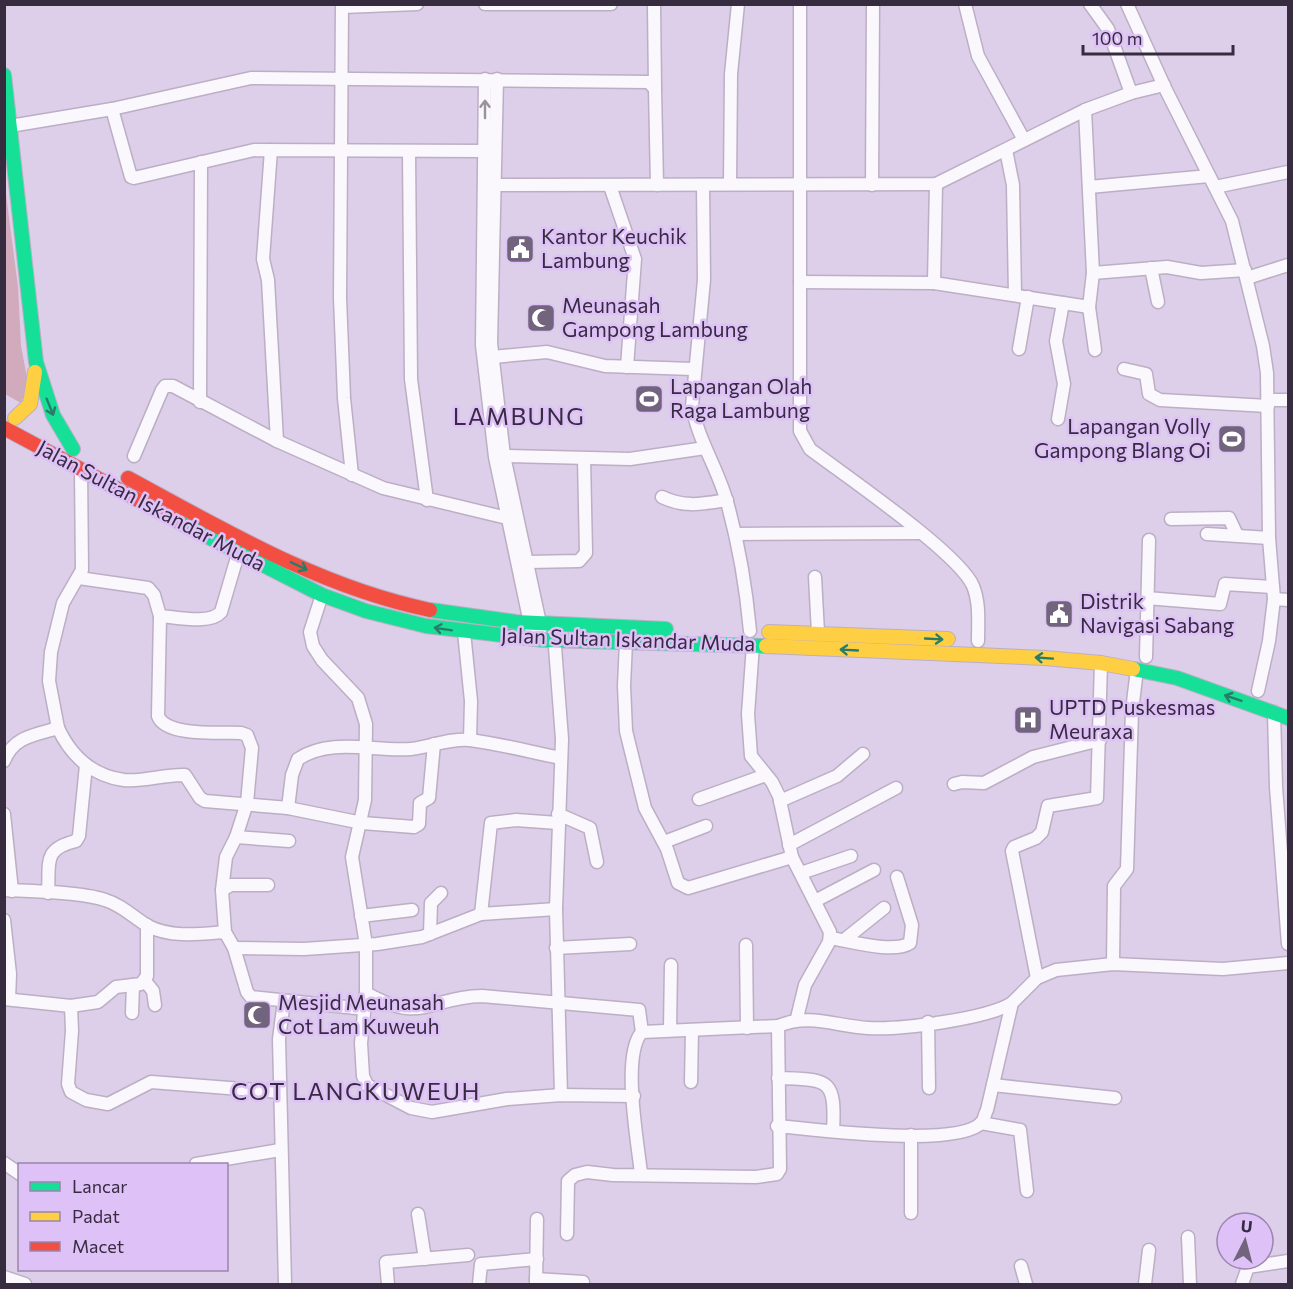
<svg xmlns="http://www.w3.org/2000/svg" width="1293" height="1289" viewBox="0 0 1293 1289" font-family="Commissioner,sans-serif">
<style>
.green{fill:#d1aabb}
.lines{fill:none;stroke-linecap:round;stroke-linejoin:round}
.street-casing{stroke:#bbafc4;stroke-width:15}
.fast-casing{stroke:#bbafc4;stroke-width:16}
.slow-casing{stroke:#bbafc4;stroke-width:16}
.jam-casing{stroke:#bbafc4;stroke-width:16}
.street{stroke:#faf8fc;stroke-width:12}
.fast{stroke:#16e098;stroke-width:14}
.slow{stroke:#ffcf43;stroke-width:14}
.jam{stroke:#f24e42;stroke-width:14}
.oneway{stroke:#98929e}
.oneway2{stroke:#287c68}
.labels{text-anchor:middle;stroke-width:5;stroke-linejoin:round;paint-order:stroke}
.poi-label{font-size:21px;fill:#372b40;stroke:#dec1f7;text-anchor:start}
.street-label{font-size:21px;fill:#372b40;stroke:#dec1f7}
.quarter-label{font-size:24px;letter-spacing:1.5px;fill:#372b40;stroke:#dec1f7}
</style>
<rect width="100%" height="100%" fill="#ddceea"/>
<polygon class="green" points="4,179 18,287 21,346 28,383 21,403 5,394"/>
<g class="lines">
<g class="street-casing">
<g id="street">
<polyline points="342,4 340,298 344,398 352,475"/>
<polyline points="485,4 611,4"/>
<polyline points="654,4 655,89"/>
<path d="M800,4V431L810,449C844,475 959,553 973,586C980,603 978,623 978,641"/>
<polyline points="965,4 978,56 1024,140"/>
<polyline points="1090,4 1108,29 1131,93"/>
<polyline points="1127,4 1165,88 1232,221 1263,346 1267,373 1269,538 1274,599 1269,641 1258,691"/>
<polyline points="343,7 417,4"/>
<polyline points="485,79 482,345 495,457 531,628"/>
<polyline points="497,79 491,343 504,456 541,628"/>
<polyline points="112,109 131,177 134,178 254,150 484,151"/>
<polyline points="10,126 112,109 251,78 649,82 655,89 657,185"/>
<polyline points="271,150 263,259 268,280 277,441"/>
<polyline points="1006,150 1013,185 1015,295"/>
<polyline points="409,152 411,379 427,500"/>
<polyline points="730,184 731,74 738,4"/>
<polyline points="484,185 936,184 1085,110 1131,93 1164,85"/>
<path d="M703,185L704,280L692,406C698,440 718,469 727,502C739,545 746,587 750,631"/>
<polyline points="872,185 873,4"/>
<polyline points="610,186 635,259 627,367"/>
<polyline points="1089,187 1209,176"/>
<polyline points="1215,187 1288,172"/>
<polyline points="1151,268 1158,302"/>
<polyline points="1093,273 1167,267 1201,273 1245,270"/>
<polyline points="1247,278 1288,265"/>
<polyline points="800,282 934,283 1089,307 1093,273 1085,110"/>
<polyline points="934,283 936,184"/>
<polyline points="1089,307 1095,350"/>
<polyline points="1019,349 1028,297"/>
<polyline points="492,357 547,352 605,366 693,369"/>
<polyline points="1124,369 1146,374 1149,394 1160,400 1268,406"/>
<polyline points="1268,400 1288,400"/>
<polyline points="200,402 201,162"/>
<polyline points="1058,419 1064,384 1056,341 1063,303"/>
<polyline points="134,456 162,390 165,386 173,386 277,441 383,488 507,518"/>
<polyline points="504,456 630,459 705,448"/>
<path d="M662,497C685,508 702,504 727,500"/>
<polyline points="1171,519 1229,518 1237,535"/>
<polyline points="735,534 920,533"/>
<polyline points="1207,534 1269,538"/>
<polyline points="528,562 579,561 586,553 584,459"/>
<polyline points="815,577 818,633"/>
<path d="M79,578L148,588L154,595L160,616C176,617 210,625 221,612L238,554"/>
<polyline points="322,595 310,632 313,646 322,660 358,698 366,724 365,800 352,857 366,945 366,993 361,1043 363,1076 367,1085 411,1108 432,1112 507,1099 561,1095 634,1096"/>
<polyline points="1147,598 1220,604 1225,584 1273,587"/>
<polyline points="1274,599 1288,600"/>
<path d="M160,616L158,716C166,737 221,732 241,733L247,735L252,748L247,803L236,837L226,857L222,890L225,932L234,948L247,992L251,997L365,1009"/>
<polyline points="464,632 471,701 470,740"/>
<polyline points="554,634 562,739 556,909 561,1095"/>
<polyline points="626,642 624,686 626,731 645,808 667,849 678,883 688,888 792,857"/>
<polyline points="753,645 748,714 751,756 772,782 779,796 792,857 830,932 829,942 805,985 797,1018"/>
<polyline points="1146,657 1149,540"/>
<polyline points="1274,712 1276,787 1288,944"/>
<path d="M58,728C71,756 93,776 124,780C144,782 165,774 185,775L200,798L205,801L288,808L362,823L414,827L419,824L420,803L429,798L434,744"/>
<path d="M4,761C14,736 35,735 58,728L49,681L51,652L63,603L82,570L81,469"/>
<polyline points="954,784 962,782 984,783 1033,757 1100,740"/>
<polyline points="699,799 766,775"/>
<polyline points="780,801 837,776 863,754"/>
<path d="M288,808L292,775L298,759C332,737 373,752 411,749C431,747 449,738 470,740C500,744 531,752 561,758"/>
<polyline points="4,814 12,891"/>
<polyline points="558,814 590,828 597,862"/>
<polyline points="236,837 289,841"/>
<polyline points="664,842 706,826"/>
<polyline points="789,845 896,788"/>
<polyline points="801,873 851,856"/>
<path d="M4,890C30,891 82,892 105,900C122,905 133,917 148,926C171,938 200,934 225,932"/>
<polyline points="222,890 231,885 268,885"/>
<path d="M48,893C50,863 42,849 76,841L79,836L86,765"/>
<polyline points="815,901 874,870"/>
<polyline points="481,914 491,823 516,820 558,823"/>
<polyline points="361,916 412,910"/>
<polyline points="4,920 10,974 9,999"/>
<polyline points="430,934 431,903 441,893"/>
<path d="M830,938C850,941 894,954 910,943L912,925L897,877"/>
<polyline points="844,940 884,908"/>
<polyline points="746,945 747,1028"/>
<polyline points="234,948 304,949 377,944 422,937 481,914 556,909"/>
<polyline points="556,948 630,944"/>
<polyline points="1113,964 1114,886 1127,869 1132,711 1137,669"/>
<polyline points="1037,978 1012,851 1014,847 1036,838 1042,832 1048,806 1097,798 1101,663"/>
<polyline points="145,981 153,991 155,1005"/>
<path d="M366,993C423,1025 429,997 482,996L639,1010L642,1032"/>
<polyline points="4,999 71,1006 98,1002 116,987 141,984 147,976 147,925"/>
<polyline points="284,1001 279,1039 285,1284"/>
<polyline points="71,1006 72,1031 68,1084 71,1092 86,1100 108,1104 151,1082 280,1092"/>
<polyline points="132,1013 133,985"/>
<polyline points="928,1022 929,1088"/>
<polyline points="670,1030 671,965"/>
<path d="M778,1078C828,1080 836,1077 833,1131"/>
<polyline points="691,1082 692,1030"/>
<polyline points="993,1085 1115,1098"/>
<polyline points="981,1123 1020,1130 1027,1191"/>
<path d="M777,1126C813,1129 960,1149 982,1122C984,1120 985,1113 987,1110L1012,1003L1037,978L1056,970L1113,964L1223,969L1288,963"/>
<polyline points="911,1135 911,1213"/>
<polyline points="4,1163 20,1174"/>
<polyline points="196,1164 280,1150"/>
<path d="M641,1174C638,1143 621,1055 642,1032L778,1026C810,1013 835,1026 868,1028C899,1030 987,1019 1012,1003"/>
<polyline points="418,1214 425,1259"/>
<polyline points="567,1234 568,1181 575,1175 587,1172 613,1175 756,1177 777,1174 780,1169 778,1026"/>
<polyline points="1188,1237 1190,1284"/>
<polyline points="1021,1266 1026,1284"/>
<polyline points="4,1277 25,1284"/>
<polyline points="536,1279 583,1282"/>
<polyline points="388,1284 386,1262 468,1255"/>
<polyline points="479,1284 481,1264 537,1259"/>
<polyline points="536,1284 537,1219"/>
<polyline points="1145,1284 1149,1250"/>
<polyline points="1242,1284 1248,1267 1288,1261"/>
</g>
</g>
<g class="fast-casing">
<g id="fast">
<polyline points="4,75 36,362 53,415 73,449"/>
<polyline points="179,522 322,595 366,611 426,626 543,640 766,646"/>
<polyline points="430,610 516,622 666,629"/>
<polyline points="1133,669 1177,678 1288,718"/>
</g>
</g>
<g class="slow-casing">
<g id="slow">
<polyline points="15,418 30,404 35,372"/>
<polyline points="769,632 948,639"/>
<polyline points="766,646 1045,658 1101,663 1133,669"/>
</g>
</g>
<g class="jam-casing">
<g id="jam">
<polyline points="4,428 179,522"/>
<path d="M128,478C226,531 320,587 430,610"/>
</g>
</g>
<use href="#street" class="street"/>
<use href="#fast" class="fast"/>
<use href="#slow" class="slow"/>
<use href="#jam" class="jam"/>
</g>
<defs><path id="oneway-shaft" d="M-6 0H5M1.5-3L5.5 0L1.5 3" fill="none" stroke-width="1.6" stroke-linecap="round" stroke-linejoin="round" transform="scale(1.5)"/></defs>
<use class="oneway" href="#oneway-shaft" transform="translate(485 109) rotate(-90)"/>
<g class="oneway2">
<use href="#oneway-shaft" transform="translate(50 407) rotate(68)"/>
<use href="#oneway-shaft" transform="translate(299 566) rotate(26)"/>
<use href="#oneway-shaft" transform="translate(443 629) rotate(-171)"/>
<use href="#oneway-shaft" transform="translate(934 639) rotate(3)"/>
<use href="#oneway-shaft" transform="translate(849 650) rotate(-177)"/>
<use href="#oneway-shaft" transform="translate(1044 658) rotate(-176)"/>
<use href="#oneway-shaft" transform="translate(1233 698) rotate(-161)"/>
</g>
<defs>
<g id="civic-square" transform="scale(1.5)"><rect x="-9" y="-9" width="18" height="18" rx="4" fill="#71647c" stroke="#dec1f7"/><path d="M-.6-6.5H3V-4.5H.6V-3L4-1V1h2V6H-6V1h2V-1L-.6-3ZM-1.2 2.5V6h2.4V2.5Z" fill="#fff"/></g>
<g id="mosque-square" transform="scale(1.5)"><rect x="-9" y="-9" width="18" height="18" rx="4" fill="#71647c" stroke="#dec1f7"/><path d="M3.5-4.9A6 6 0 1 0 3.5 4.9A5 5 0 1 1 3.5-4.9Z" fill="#fff"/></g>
<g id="stadium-square" transform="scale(1.5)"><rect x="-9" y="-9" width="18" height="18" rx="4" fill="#71647c" stroke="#dec1f7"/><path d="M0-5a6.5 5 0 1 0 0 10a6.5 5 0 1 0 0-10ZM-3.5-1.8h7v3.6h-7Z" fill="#fff"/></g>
<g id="hospital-square" transform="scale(1.5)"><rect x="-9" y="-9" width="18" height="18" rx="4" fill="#71647c" stroke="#dec1f7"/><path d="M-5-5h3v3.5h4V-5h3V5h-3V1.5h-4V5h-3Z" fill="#fff"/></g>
</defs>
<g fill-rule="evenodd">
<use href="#civic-square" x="520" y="249"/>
<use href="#mosque-square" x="541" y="318"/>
<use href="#stadium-square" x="649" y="399"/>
<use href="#stadium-square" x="1232" y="439"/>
<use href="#civic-square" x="1059" y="614"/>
<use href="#hospital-square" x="1028" y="720"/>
<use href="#mosque-square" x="257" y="1015"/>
</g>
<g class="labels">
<g class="poi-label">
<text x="541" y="244">Kantor Keuchik<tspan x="541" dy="24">Lambung</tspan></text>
<text x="562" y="313">Meunasah<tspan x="562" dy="24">Gampong Lambung</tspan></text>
<text x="670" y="394">Lapangan Olah<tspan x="670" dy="24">Raga Lambung</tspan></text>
<text x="1211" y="434" text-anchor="end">Lapangan Volly<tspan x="1211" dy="24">Gampong Blang Oi</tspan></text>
<text x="1080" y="609">Distrik<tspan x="1080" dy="24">Navigasi Sabang</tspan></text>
<text x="1049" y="715">UPTD Puskesmas<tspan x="1049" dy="24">Meuraxa</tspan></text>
<text x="278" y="1010">Mesjid Meunasah<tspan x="278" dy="24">Cot Lam Kuweuh</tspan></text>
</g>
<g class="street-label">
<text transform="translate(151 506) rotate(28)" y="7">Jalan Sultan Iskandar Muda</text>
<text transform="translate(628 640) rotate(2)" y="7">Jalan Sultan Iskandar Muda</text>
</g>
<g class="quarter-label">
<text x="519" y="425">LAMBUNG</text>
<text x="356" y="1100">COT LANGKUWEUH</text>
</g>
</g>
<rect width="1293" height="1289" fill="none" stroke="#372b40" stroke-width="12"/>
<rect x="18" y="1163" width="210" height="108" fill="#dec1f7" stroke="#9b85ae" stroke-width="1.5"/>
<rect x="30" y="1182" width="30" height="9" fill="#16e098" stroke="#9b85ae" stroke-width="1.5"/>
<text x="72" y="1193" font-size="18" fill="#372b40">Lancar</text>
<rect x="30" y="1212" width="30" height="9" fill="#ffcf43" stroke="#9b85ae" stroke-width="1.5"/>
<text x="72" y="1223" font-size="18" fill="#372b40">Padat</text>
<rect x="30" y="1242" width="30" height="9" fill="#f24e42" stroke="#9b85ae" stroke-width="1.5"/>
<text x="72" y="1253" font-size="18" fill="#372b40">Macet</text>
<g transform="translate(1245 1241) rotate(6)"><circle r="28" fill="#dec1f7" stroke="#9b85ae" stroke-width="1.5"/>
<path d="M0-4.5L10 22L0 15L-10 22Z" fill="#71647c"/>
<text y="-9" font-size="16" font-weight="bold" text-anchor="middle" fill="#372b40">U</text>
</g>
<path d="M1083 45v9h150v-9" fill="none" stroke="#372b40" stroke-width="3"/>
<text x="1092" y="45" font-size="18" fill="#372b40" stroke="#dec1f7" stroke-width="4.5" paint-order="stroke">100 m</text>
</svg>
